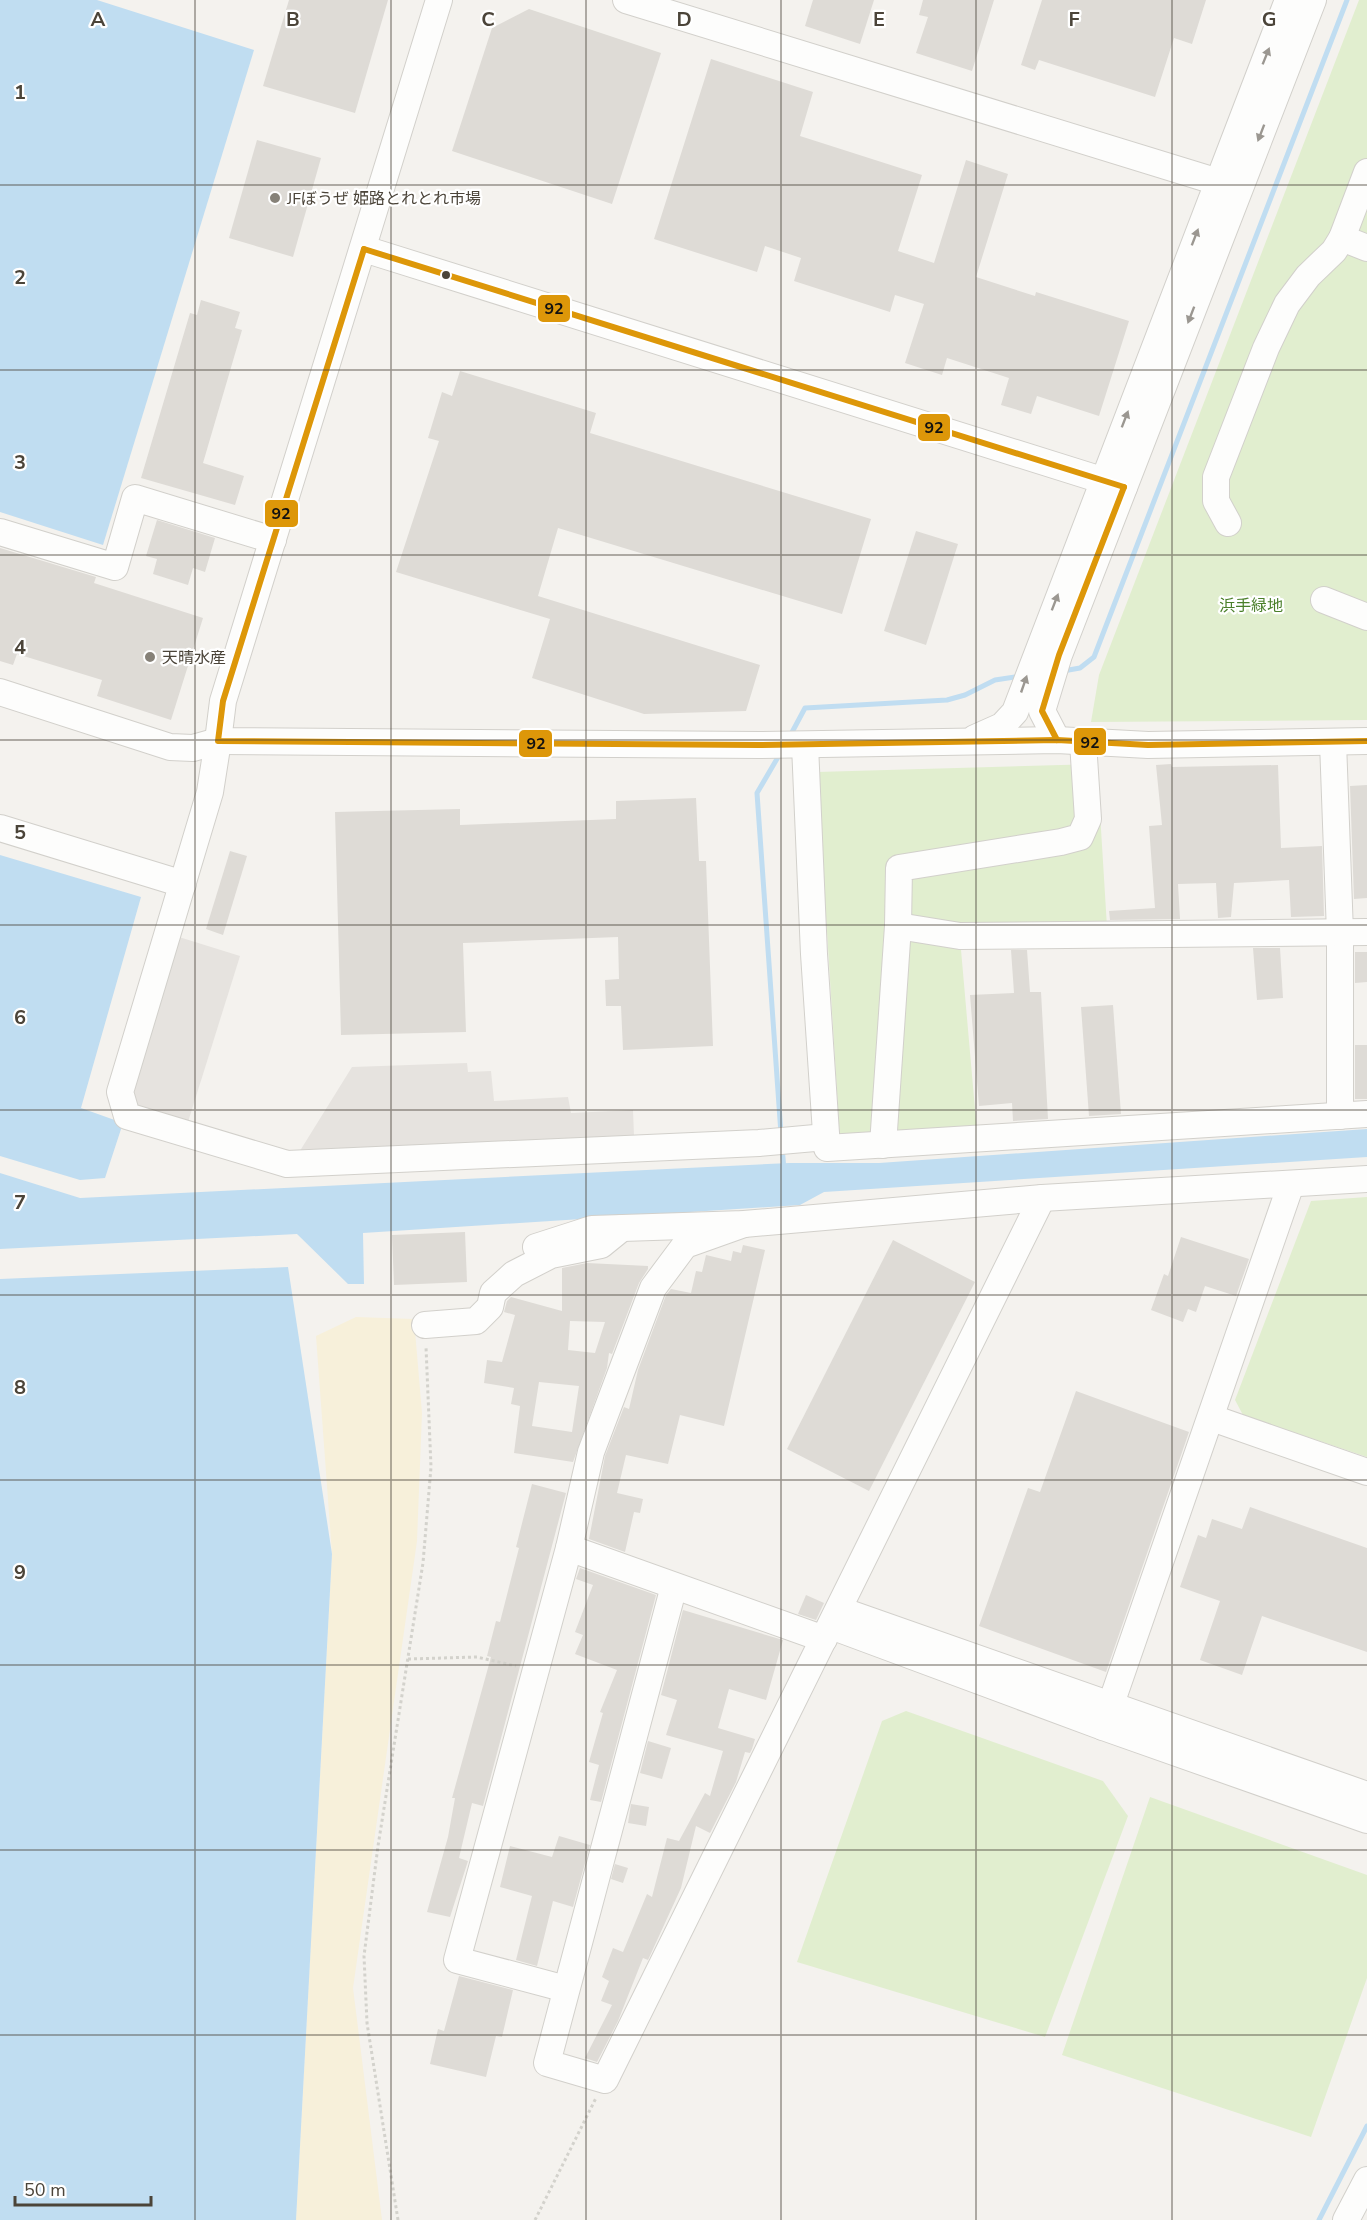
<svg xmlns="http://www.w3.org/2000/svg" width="1367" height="2220" viewBox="0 0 1367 2220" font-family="'Nunito Sans','Noto Sans JP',sans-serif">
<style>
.green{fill:#e1eecf}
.sand{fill:#f7f0da}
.parking{fill:#e6e3df}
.water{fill:#c0ddf1}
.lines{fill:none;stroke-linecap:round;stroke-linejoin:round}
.stream{stroke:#c0ddf1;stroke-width:5}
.building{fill:#dedbd6;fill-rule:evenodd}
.minor-casing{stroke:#d2d0cb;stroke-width:28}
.path{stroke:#d3d2cc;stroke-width:3;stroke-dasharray:3 3;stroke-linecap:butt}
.minor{stroke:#fdfdfc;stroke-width:26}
.bus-1-casing{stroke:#fff;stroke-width:10}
.bus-1{stroke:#dd9709;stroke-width:6}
.oneway{fill:#9b9791}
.grid{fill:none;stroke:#4b4439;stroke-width:1.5;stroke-opacity:0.55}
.poi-dot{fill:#868178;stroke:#fff;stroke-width:2}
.bus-dot{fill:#4b4439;stroke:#fff;stroke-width:2}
.labels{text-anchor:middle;stroke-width:4.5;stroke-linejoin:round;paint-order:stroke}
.poi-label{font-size:16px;fill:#4b4439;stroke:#fff;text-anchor:start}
.park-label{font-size:16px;fill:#4a7f2a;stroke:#fff}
.grid-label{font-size:20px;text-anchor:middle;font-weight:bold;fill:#4b4439;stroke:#fff;stroke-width:4.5;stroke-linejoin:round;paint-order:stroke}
.line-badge{stroke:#fff;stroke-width:2}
.pale-badge-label{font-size:16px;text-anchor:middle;font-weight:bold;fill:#111}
</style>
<rect width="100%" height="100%" fill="#f4f2ee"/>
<g class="green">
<polygon points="1359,0 1367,0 1367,720 1091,722 1099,675"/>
<polygon points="1097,764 1107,927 959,927 977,1132 840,1139 817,772"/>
<polygon points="1367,1197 1367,1457 1243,1415 1235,1400 1311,1201"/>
<polygon points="906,1711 1103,1781 1128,1816 1045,2037 797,1962 882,1721"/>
<polygon points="1150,1797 1367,1875 1367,1978 1311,2137 1062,2055"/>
</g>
<polygon class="sand" points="356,1317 414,1319 422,1413 417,1541 353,1988 382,2220 296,2220 332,1554 316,1336"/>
<g class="parking">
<polygon points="179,937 240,956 188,1122 138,1106 131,1093"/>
<polygon points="467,1063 468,1072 491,1071 494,1101 568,1097 571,1113 633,1110 634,1136 298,1154 352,1067"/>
</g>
<g class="water">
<polygon points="0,0 97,0 254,50 103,545 0,512"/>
<polygon points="0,855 141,897 81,1108 123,1123 105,1178 80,1180 0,1156"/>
<polygon points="1367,1129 1367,1157 824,1192 800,1205 363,1233 364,1284 348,1284 297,1234 0,1249 0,1173 80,1198 789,1163 879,1163"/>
<polygon points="288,1267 332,1554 296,2220 0,2220 0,1279"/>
</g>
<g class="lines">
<g class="stream">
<polyline points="1063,671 1080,668 1094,657 1347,0"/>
<polyline points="790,736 805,708 947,700 965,695 995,680 1021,676"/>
<polyline points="781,752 757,793 781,1134"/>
<polyline points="782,1146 784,1170"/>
<polyline points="1319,2220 1367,2126"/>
</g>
</g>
<g class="building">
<polygon points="289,0 388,0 355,113 263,86"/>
<polygon points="813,0 874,0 860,44 805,26"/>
<polygon points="923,0 994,0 972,71 916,53 928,17 919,15"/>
<polygon points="1042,0 1206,0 1192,44 1174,38 1155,97 1039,60 1035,70 1021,65"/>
<polygon points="529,9 661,53 612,204 452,151 492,28"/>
<polygon points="711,59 813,92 800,136 922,175 898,251 934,263 966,160 1008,174 976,277 1035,296 1036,292 1129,321 1099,416 1037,396 1031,414 1001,405 1009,378 947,358 942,375 905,363 924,304 895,295 890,312 794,281 801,258 765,246 757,272 654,239"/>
<polygon points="257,140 321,158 293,257 229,238"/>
<polygon points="201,300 240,312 235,328 242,330 203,463 244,476 235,505 141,478 190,313 197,315"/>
<polygon points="460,371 596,413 590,433 871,519 842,614 558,528 538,596 760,665 746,711 644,714 532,678 550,619 396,572 439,441 428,438 442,392 452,396"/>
<polygon points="157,520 215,538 205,572 193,568 188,585 153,574 157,559 146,556"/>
<polygon points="916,531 958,544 926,645 884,631"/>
<polygon points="0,548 96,577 94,583 203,618 171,720 97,696 102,680 17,654 13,665 0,661"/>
<polygon points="1171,764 1172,767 1278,765 1281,848 1322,846 1324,916 1291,917 1289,880 1234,883 1231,917 1218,918 1216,883 1178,884 1180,919 1110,920 1109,911 1155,908 1149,826 1162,825 1156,765"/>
<polygon points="1367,785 1367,898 1354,899 1350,786"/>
<polygon points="696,798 699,861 706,861 713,1046 623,1050 621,1006 606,1006 605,980 619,979 618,937 463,943 466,1032 341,1035 335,812 460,809 460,825 616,819 616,801"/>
<polygon points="230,851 247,856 223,935 206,929"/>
<polygon points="1253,948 1280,948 1283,998 1257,1000"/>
<polygon points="1011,950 1027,950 1030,992 1041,992 1048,1119 1013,1121 1012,1103 979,1106 970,995 1014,993"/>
<polygon points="1355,952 1367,952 1367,982 1355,983"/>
<polygon points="1113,1005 1121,1114 1089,1116 1081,1007"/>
<rect x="1355" y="1045" width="12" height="54"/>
<polygon points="465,1232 467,1282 394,1285 392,1235"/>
<polygon points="1181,1237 1249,1259 1236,1296 1205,1286 1196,1312 1188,1309 1183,1322 1151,1310 1164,1274 1168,1276"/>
<polygon points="893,1240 975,1282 869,1491 787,1449"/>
<polygon points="743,1245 765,1250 724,1426 680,1415 668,1464 626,1455 617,1493 643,1499 640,1513 634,1512 625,1552 589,1539 605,1456 624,1407 629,1409 638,1370 666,1295 671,1289 691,1293 696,1271 702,1272 706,1255 731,1261 733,1251 741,1253"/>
<path d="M587,1263L648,1266V1269L639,1283L612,1354L609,1353L607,1368L573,1462L514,1453L520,1406L511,1404L514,1388L484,1383L487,1360L502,1362L515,1315L504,1312L507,1301L511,1297L562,1311V1268ZM570,1321L605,1322L595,1353L568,1350ZM539,1382L579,1386L572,1432L532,1426Z"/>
<polygon points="1076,1391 1189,1432 1106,1672 979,1626 1028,1488 1040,1492"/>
<polygon points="532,1484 566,1493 483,1806 472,1803 459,1858 468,1861 450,1917 427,1912 448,1837 455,1798 452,1798 491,1657 487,1656 496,1621 500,1622 519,1548 516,1547"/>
<polygon points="1250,1507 1367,1548 1367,1652 1262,1616 1242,1675 1200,1660 1220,1601 1180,1587 1198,1535 1206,1538 1212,1519 1242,1529"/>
<polygon points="580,1568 656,1595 601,1802 590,1800 599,1765 589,1762 603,1713 600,1712 617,1670 575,1654 583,1635 575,1632 593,1585 576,1579"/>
<polygon points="806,1595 824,1603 816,1620 798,1614"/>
<polygon points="683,1610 783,1640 766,1700 729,1689 718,1728 755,1739 752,1749 750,1753 745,1752 736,1782 710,1833 696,1826 681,1888 648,1960 643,1958 618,2021 597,2062 585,2058 612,2005 601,2001 609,1981 602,1977 613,1948 623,1952 647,1894 652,1897 667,1838 679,1841 705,1793 710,1796 723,1751 666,1735 677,1700 661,1695"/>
<polygon points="648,1741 671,1748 662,1779 640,1773"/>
<polygon points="631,1804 649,1807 646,1826 628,1823"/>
<polygon points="559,1836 590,1845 573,1907 553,1901 537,1966 516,1960 532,1896 500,1887 510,1846 552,1857"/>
<polygon points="615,1864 628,1868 623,1883 611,1879"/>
<polygon points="459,1976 513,1990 502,2037 496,2036 486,2077 430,2064 438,2029 444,2031"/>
</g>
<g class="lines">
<g class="minor-casing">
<g id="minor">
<polyline points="439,0 223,701 218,741 759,745 1057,740 1148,745 1367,741"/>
<polyline points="626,0 1231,186"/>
<polyline points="1342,238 1367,248"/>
<polyline points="364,249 1124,487"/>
<polyline points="1228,523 1216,501 1216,477 1266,348 1287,304 1308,276 1334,251 1342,238 1367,172"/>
<polyline points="0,532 115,567 135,498 273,540"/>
<polyline points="1324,600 1367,617"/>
<polyline points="0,692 170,747 193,748 218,741 210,792 120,1092 127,1116 287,1164 759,1143 826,1137"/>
<polyline points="975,738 1002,726 1015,712 1288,0"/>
<polyline points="1057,740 1042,711 1059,655 1313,0"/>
<polyline points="1333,742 1340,933 1340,1116"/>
<polyline points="805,745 814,954 827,1148 1367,1114"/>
<polyline points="0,828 183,884"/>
<polyline points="898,926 960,936 1367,932"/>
<polyline points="883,1145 898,926 899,868 1061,842 1080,837 1088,819 1083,742"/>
<polyline points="536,1247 592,1229 744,1224 1042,1198 1367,1179"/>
<polyline points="425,1325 476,1321 490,1307 493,1293 514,1274 551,1255 601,1245 622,1228"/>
<polyline points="1212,1418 1367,1472"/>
<polyline points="569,1548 824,1639"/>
<polyline points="674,1586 547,2063 605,2080 1042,1198"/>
<polyline points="840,1610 1367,1795"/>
<polyline points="831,1626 1103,1727 1367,1820"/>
<polyline points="1103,1727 1291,1184"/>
<polyline points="566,1989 457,1960 569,1548 591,1452 653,1288 685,1245 744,1224"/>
<polyline points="1346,2220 1367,2180"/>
</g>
</g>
<g class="path">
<polyline points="408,1659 477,1657 516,1666"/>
<polyline points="398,2220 367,2023 364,1956 378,1846 423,1563 431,1467 426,1347"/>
<polyline points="535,2220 596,2098"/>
</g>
<use href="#minor" class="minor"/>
<g class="bus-1-casing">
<g id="bus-1">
<polyline points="364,249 223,701 218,741 759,745 1057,740 1148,745 1367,741"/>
<polyline points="364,249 1124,487"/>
<polyline points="1057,740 1042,711 1059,655 1124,487"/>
</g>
</g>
<use href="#bus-1" class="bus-1"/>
</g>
<defs><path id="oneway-solid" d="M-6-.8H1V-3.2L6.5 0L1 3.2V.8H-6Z" transform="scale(1.5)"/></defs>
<g class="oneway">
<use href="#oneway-solid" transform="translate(1266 56) rotate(-68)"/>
<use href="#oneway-solid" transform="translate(1261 133) rotate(111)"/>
<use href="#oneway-solid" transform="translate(1195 237) rotate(-69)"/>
<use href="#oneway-solid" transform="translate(1191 315) rotate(111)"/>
<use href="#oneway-solid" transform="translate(1125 419) rotate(-69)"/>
<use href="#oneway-solid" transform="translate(1055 602) rotate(-69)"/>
<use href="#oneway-solid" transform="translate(1024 684) rotate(-71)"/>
</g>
<path class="grid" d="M195,0V2220M391,0V2220M586,0V2220M781,0V2220M976,0V2220M1172,0V2220M0,185H1367M0,370H1367M0,555H1367M0,740H1367M0,925H1367M0,1110H1367M0,1295H1367M0,1480H1367M0,1665H1367M0,1850H1367M0,2035H1367"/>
<g class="poi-dot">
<circle cx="275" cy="198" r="6"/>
<circle cx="150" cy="657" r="6"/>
</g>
<circle class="bus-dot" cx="446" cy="275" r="5"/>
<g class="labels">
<g class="poi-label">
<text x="287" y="204">JFぼうぜ 姫路とれとれ市場</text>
<text x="162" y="663">天晴水産</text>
</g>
<g class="park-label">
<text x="1251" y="611">浜手緑地</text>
</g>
</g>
<g class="grid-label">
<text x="98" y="26">A</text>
<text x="293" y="26">B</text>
<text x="488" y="26">C</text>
<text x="684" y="26">D</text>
<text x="879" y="26">E</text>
<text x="1074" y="26">F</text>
<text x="1269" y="26">G</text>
<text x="20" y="99">1</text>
<text x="20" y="284">2</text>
<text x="20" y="469">3</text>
<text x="20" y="654">4</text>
<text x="20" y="839">5</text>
<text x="20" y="1024">6</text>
<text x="20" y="1209">7</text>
<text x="20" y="1394">8</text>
<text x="20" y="1579">9</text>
</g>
<g class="line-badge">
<rect x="537" y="294" width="34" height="29" rx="6" fill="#dd9709"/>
<rect x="917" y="413" width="34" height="29" rx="6" fill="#dd9709"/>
<rect x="264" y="499" width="35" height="29" rx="6" fill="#dd9709"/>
<rect x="1073" y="727" width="34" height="29" rx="6" fill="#dd9709"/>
<rect x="518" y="729" width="35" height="29" rx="6" fill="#dd9709"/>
</g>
<g class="pale-badge-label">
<text x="554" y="314">92</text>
<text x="934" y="433">92</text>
<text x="281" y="519">92</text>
<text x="1090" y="748">92</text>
<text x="536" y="749">92</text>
</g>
<path d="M15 2196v9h136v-9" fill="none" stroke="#4b4439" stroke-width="3"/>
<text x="24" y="2196" font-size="18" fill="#4b4439" stroke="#ffffff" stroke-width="4.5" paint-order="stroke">50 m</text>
</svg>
